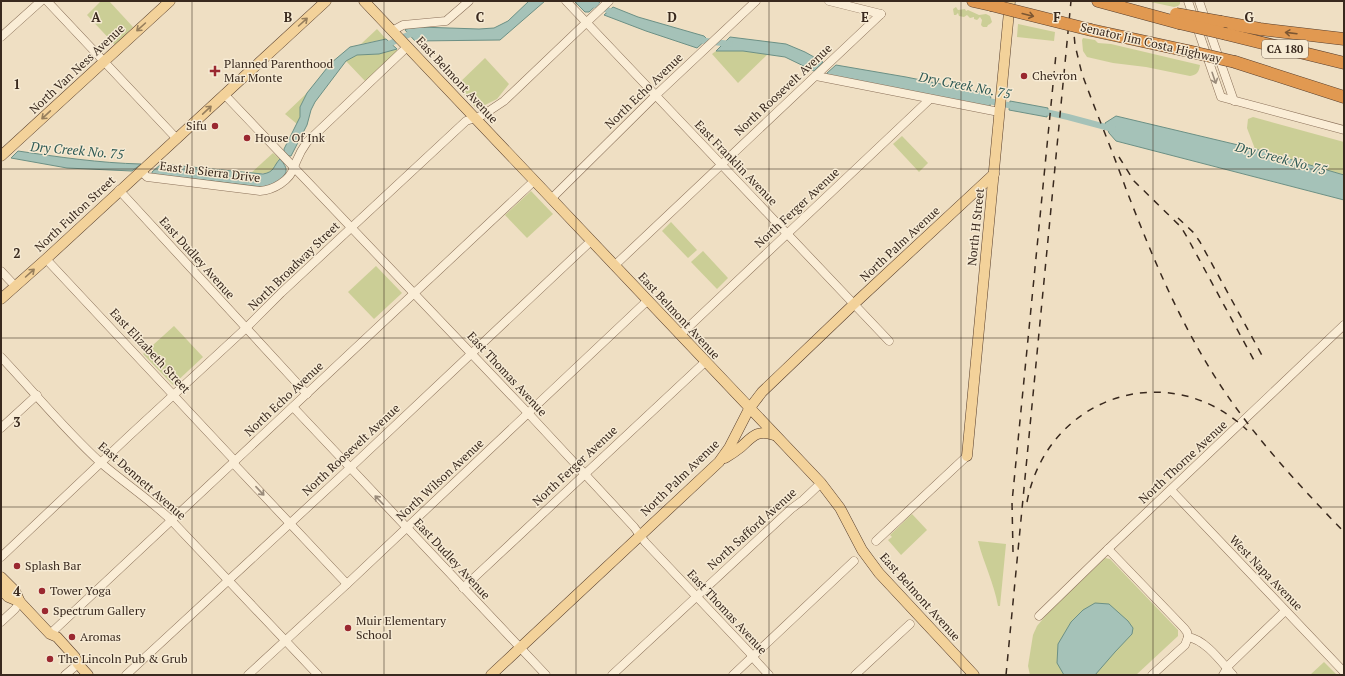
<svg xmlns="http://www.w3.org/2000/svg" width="1345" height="676" viewBox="0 0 1345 676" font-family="'PT Serif',serif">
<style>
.green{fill:#cbce96}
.water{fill:#a5c2b8;stroke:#6c9085}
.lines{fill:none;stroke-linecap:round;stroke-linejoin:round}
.canal{stroke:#a5c2b8;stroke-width:6}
.minor-casing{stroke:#8a7059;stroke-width:9}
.major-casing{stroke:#573e2d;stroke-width:11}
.highway-casing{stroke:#573e2d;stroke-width:13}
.minor{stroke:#faedd6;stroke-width:8}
.major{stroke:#f3d29a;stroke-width:10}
.highway{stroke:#e19951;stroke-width:12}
.rail{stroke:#39291e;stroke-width:1.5;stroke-dasharray:7 7;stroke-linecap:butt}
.highway-bridge-casing{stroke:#573e2d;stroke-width:13;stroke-linecap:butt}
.highway-bridge{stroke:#e19951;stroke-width:12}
.oneway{stroke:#7c5632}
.oneway2{stroke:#967e5c}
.oneway3{stroke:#9a8b7a}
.grid{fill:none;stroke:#39291e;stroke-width:1;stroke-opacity:0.55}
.poi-dot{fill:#9a2830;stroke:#f6ead3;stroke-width:1.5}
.labels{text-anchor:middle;stroke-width:3;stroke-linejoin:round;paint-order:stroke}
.shield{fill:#f6ead3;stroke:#726354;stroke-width:1}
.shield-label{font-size:11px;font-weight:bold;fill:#39291e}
.street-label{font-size:12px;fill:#39291e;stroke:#f6ead3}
.poi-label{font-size:12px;fill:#39291e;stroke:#f6ead3;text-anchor:start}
.water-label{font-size:13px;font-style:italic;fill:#2d5954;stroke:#f6ead3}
.grid-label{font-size:13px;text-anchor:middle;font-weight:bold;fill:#39291e;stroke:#f6ead3;stroke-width:3;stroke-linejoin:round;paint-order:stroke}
</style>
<rect width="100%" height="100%" fill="#efdfc3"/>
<g class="green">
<polygon points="101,1 109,1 133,27 115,45 87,15"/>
<polygon points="1146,1 1180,1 1180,4 1178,6 1174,7"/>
<polygon points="956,7 958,10 965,9 966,11 968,10 979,15 986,14 990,16 992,22 990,24 988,25 987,27 983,27 981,25 982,20 980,17 977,20 974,19 974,17 970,18 967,15 964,17 959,16 958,13 956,15 954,15 953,9"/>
<polygon points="1018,24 1055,32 1054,41 1017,37"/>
<polygon points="377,29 386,39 361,44"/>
<path d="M1083,38L1095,40L1098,43L1111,44L1200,65C1199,72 1197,75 1190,76L1146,67L1113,63L1087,57L1083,51L1082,40Z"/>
<polygon points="397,49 397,53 365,81 346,61 357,55 379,54"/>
<polygon points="716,51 743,51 768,54 738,83 712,54"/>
<polygon points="485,58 509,84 497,99 477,109 456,86"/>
<polygon points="307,93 300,107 300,117 297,124 285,114"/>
<polygon points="1253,117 1344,142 1344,175 1255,149 1247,128 1248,119"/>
<polygon points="902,136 928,163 919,172 893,144"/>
<polygon points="273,153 280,159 273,170 269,173 251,173"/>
<polygon points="531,191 553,214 527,238 505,215"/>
<polygon points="671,222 697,250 688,258 662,231"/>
<polygon points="703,251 728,278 717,289 691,262"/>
<polygon points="376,266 402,293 374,319 348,292"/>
<polygon points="174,326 203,357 173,385 143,354"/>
<polygon points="912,514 927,530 901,555 888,540 892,537 890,535"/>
<path d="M978,541L1006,544L1000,606H998C994,583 984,564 978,541Z"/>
<polygon points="1105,558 1110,559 1178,630 1178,636 1136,675 1030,675 1028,666 1033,635 1037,626 1048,613"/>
<polygon points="1324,662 1337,675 1310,675"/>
</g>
<g class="water">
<polygon points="529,1 545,1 500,40 415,41 405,30 406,29 419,27 479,29 494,28 508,21"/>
<polygon points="574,1 601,1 589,12 585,12"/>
<polygon points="613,7 638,17 704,36 707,39 697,48 646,31 604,15"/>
<polygon points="730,37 786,44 805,52 823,62 814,71 785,57 743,51 716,51"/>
<polygon points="386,39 397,49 379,54 357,55 346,61 315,102 311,110 307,125 291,156 289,156 284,151 284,149 300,117 300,107 307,93 331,63 350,47"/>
<polygon points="836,65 906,77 991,94 990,107 827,75 827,73"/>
<polygon points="1010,101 1048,108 1047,117 1009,110"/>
<polygon points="1116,116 1255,149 1344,175 1344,200 1116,141 1109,133 1105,123"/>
<path d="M18,151C59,157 99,163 141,164L132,171L67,168L11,158Z"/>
<path d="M280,159C289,169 288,174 277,182C271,185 268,186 262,187L152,174V172L161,164L263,174C275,172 273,166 280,159Z"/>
<polygon points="1095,603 1109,604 1128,621 1133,628 1132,634 1115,652 1095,675 1064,675 1057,663 1058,644 1071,622 1083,610"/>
</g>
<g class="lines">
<g class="canal">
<polyline points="585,1 615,13"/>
<polyline points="698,40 730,44"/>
<path d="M383,46C395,43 406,33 417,33"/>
<polyline points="984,100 1018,107"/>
<polyline points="1041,111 1068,117 1113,129"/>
</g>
<g class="minor-casing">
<g id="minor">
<polyline points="47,1 177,139"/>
<polyline points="566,1 889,341"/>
<polyline points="829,1 881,14"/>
<polyline points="1188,1 1221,97 1344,130"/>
<polyline points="1199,1 1234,101"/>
<polyline points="392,31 403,25 446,21 469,1"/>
<polyline points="1,37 41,1"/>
<polyline points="816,76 999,112"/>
<polyline points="224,94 528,413 634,527 645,542 749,652 757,662 769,675"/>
<path d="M141,171L147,177L260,191C273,190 290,181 294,167C299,155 299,153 307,142L407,47"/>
<polyline points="119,190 307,394"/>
<polyline points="551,199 656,95 756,1"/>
<polyline points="46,259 235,461"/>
<polyline points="614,266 881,14"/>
<polyline points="1,271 15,286"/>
<polyline points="680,335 930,99"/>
<path d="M1,357C34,392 65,430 100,462C123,482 149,499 171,520L318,675"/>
<polyline points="293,407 546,675"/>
<polyline points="1,428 37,395"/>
<polyline points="233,463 347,584"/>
<polyline points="1171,490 1344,672"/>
<polyline points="876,541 967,456"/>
<polyline points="1108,549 1184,628 1187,632 1188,637"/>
<polyline points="1,557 129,436 245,329 281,293 466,121 483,115 504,101 609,1"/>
<polyline points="463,588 705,362"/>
<polyline points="1039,616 1108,549 1344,325"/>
<polyline points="1,622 15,609 20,602"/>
<polyline points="50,634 534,181"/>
<path d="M1188,637C1206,640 1222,663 1233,675"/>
<polyline points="65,675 78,664"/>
<polyline points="126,675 350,468 591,241"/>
<polyline points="248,675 347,584 647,301"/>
<polyline points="612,675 791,509 803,500 821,483"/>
<polyline points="733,675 854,561"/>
<polyline points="855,675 910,624"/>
<polyline points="1152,675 1185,645 1188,637"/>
<polyline points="1223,675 1229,665 1285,611"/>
</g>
</g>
<g class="major-casing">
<g id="major">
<polyline points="364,1 821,483 840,508 862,550 879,573 974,675"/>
<polyline points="1,156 170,1"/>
<polyline points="1,299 46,259 326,1"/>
<polyline points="967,456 1010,1"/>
<path d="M725,458C730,455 736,451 741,447C752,437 757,429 774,435"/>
<polyline points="1,577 15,591 20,602 50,634 57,637 75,657 78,664 88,675"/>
<polyline points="1,589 8,597 20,602"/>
<polyline points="491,675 719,462 729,448 749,409 762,392 854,304 994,174"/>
</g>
</g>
<g class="highway-casing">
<g id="highway">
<polyline points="973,1 991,5"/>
<polyline points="1098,1 1179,23"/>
<polyline points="1221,22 1260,29 1344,39"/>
<polyline points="1091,30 1188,51"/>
<polyline points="1226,34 1344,63"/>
<polyline points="1235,62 1344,97"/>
</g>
</g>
<use href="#minor" class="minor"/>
<use href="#major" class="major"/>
<use href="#highway" class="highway"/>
<g class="rail">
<path d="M1073,23L1075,45L1082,74C1096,112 1112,150 1126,189C1152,256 1178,319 1217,380C1253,436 1298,484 1344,532"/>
<polyline points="1119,157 1134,181 1181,227 1187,237 1256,364"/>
<polyline points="1178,218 1194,233 1200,242 1264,359"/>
<path d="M1027,502C1047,396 1169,356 1247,430"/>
<polyline points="1013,552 1012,502 1056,54"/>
<polyline points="1006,675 1071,1"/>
</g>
<g class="highway-bridge-casing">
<g id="highway-bridge">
<polyline points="991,5 1091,30"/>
<polyline points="1176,14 1221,22"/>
<polyline points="1179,23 1226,34"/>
<polyline points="1188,51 1235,62"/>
</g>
</g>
<use href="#highway-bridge" class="highway-bridge"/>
</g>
<defs><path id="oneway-shaft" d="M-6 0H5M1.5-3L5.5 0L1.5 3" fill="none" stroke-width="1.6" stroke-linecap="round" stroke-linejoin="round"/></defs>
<g class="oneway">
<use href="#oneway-shaft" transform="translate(1028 15) rotate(14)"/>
<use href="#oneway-shaft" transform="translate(1291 33) rotate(-173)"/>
</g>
<g class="oneway2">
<use href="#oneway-shaft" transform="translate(303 22) rotate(-42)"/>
<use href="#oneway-shaft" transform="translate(141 27) rotate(138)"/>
<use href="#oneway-shaft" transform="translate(207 110) rotate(-43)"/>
<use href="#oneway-shaft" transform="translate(46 115) rotate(137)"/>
<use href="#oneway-shaft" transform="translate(30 273) rotate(-42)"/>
</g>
<g class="oneway3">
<use href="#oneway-shaft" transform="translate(1214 78) rotate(71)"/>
<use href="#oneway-shaft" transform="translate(260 491) rotate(47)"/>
<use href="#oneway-shaft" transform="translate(379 500) rotate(-134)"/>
</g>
<path class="grid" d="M192,1V675M384,1V675M576,1V675M769,1V675M961,1V675M1153,1V675M1,169H1344M1,338H1344M1,507H1344"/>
<g class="poi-dot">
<path d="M213 65h4v4h4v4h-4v4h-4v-4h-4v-4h4z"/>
<circle cx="1024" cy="76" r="4"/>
<circle cx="215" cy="126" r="4"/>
<circle cx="247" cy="138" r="4"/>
<circle cx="17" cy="566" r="4"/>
<circle cx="42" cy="591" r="4"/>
<circle cx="45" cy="611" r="4"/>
<circle cx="348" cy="628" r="4"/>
<circle cx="72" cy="637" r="4"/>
<circle cx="50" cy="659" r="4"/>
</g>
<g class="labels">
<rect class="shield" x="1262" y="40" width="46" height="18" rx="3"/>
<g class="shield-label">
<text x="1285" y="53">CA 180</text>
</g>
<g class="street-label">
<text transform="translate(1151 43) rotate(13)" y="4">Senator Jim Costa Highway</text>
<text transform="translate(77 69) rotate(-43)" y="4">North Van Ness Avenue</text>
<text transform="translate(457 80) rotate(47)" y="4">East Belmont Avenue</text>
<text transform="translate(783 90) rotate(-43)" y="4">North Roosevelt Avenue</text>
<text transform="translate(644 91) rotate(-44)" y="4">North Echo Avenue</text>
<text transform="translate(736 163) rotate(46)" y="4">East Franklin Avenue</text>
<text transform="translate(210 172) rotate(7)" y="4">East la Sierra Drive</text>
<text transform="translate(797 208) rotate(-43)" y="4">North Ferger Avenue</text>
<text transform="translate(75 214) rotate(-43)" y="4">North Fulton Street</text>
<text transform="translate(976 227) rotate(-84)" y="4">North H Street</text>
<text transform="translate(900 244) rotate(-43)" y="4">North Palm Avenue</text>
<text transform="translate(197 258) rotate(48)" y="4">East Dudley Avenue</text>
<text transform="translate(294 266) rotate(-44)" y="4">North Broadway Street</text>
<text transform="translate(679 316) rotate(47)" y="4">East Belmont Avenue</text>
<text transform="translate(150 351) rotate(47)" y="4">East Elizabeth Street</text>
<text transform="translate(507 374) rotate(47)" y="4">East Thomas Avenue</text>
<text transform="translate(284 399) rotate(-43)" y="4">North Echo Avenue</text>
<text transform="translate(351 450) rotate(-43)" y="4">North Roosevelt Avenue</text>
<text transform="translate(1183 462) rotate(-43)" y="4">North Thorne Avenue</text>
<text transform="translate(575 466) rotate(-43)" y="4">North Ferger Avenue</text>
<text transform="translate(680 478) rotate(-44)" y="4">North Palm Avenue</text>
<text transform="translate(440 480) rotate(-43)" y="4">North Wilson Avenue</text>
<text transform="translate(142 481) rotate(41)" y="4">East Dennett Avenue</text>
<text transform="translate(752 529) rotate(-42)" y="4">North Safford Avenue</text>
<text transform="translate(452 559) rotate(47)" y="4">East Dudley Avenue</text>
<text transform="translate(1266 573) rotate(46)" y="4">West Napa Avenue</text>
<text transform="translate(920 597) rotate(48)" y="4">East Belmont Avenue</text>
<text transform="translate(727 612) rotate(47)" y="4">East Thomas Avenue</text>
</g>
<g class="poi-label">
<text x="224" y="68">Planned Parenthood<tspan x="224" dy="14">Mar Monte</tspan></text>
<text x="1032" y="80">Chevron</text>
<text x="207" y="130" text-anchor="end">Sifu</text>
<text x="255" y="142">House Of Ink</text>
<text x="25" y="570">Splash Bar</text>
<text x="50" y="595">Tower Yoga</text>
<text x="53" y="615">Spectrum Gallery</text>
<text x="356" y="625">Muir Elementary<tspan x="356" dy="14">School</tspan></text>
<text x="80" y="641">Aromas</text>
<text x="58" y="663">The Lincoln Pub &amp; Grub</text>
</g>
<g class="water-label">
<text transform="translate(965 85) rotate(11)" y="5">Dry Creek No. 75</text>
<text transform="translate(77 150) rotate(5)" y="5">Dry Creek No. 75</text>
<text transform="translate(1281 158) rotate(15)" y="5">Dry Creek No. 75</text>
</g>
</g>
<g class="grid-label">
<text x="96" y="22">A</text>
<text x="288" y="22">B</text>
<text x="480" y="22">C</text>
<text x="672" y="22">D</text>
<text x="865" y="22">E</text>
<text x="1057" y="22">F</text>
<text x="1249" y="22">G</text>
<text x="17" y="89">1</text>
<text x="17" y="258">2</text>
<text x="17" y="427">3</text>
<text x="17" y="596">4</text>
</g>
<rect width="1345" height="676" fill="none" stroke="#39291e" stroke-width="4"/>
</svg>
